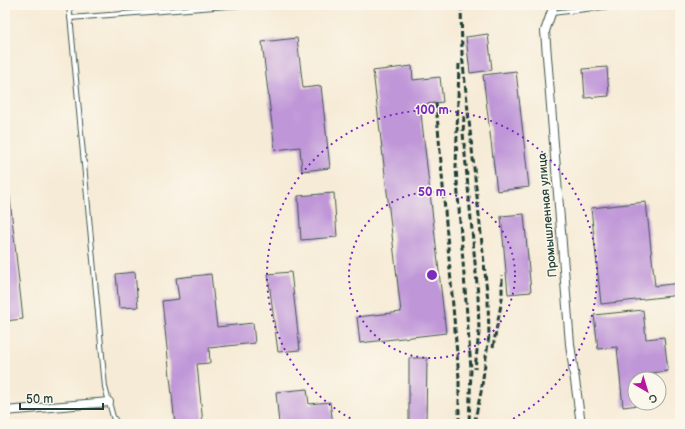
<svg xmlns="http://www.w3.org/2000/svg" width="685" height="429" viewBox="0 0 685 429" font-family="'Balsamiq Sans',sans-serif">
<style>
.building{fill:#bf96d8}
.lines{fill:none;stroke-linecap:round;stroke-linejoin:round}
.service-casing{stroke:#3f574c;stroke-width:6}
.minor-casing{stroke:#3f574c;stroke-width:10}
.service{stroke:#fff;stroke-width:4}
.minor{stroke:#fff;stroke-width:8}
.rail{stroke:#1f3d34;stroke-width:3;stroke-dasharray:6 3;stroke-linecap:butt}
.ring{fill:none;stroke:#7b2cbf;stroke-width:2;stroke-dasharray:2 4}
.labels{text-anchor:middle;stroke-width:3;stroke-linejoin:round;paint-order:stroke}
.street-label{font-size:12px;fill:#1f3d34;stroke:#fbf7ec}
.centre{fill:#7b2cbf;stroke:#fbf7ec;stroke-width:2}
.ring-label{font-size:12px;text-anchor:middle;font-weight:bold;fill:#7b2cbf;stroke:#fbf7ec;stroke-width:3;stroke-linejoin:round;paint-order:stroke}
</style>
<rect width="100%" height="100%" fill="#fbf7ec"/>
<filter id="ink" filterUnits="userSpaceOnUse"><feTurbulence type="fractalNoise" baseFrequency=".025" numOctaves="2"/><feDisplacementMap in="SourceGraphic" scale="8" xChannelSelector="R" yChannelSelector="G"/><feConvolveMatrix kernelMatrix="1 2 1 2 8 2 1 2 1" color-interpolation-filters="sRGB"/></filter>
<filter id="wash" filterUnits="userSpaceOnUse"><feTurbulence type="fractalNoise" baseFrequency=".012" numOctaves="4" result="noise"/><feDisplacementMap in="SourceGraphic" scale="16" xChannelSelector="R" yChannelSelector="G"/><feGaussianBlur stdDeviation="0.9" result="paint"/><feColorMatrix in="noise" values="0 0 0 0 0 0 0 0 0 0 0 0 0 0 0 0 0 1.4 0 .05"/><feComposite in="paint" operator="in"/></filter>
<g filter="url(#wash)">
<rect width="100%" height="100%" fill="#f6ebd6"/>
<g id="blocks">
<g class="building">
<polygon points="488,34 492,70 470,73 466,37"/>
<polygon points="297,38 303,88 321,86 330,168 302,171 300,147 275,150 262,42"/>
<polygon points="412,66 413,80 440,77 443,102 420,105 446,333 360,343 357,317 401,312 373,71"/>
<polygon points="607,67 609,96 585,98 583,69"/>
<polygon points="516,71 529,187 497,191 483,75"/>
<polygon points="5,153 23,319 5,321"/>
<polygon points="334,193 337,237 301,240 298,196"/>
<polygon points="646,202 655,286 680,283 680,295 601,304 591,208"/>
<polygon points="524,214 531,292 508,294 501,216"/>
<polygon points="135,272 138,307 119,308 116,274"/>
<polygon points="291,272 300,350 278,352 268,274"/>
<polygon points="211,274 217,327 253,323 255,343 209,348 210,363 197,364 203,424 175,424 162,301 179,299 176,278"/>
<polygon points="643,310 646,339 664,337 668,371 651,373 652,379 635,379 635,403 647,404 623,407 617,347 598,349 594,315"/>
<polygon points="409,358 427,358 426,424 409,424"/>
<polygon points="307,389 309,404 330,402 333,424 279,424 276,392"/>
</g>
</g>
</g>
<g filter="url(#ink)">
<use href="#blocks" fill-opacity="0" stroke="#3f574c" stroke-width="1"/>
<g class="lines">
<g class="service-casing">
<g id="service">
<polyline points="69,5 105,387 113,417 118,424"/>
<polyline points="552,13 620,5"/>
<polyline points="70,18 241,5"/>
</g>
</g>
<g class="minor-casing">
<g id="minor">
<polyline points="554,5 545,31 570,344 581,424"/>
<polyline points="5,411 109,402"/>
</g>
</g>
<use href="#service" class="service"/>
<use href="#minor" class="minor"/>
<g class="rail">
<polyline points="461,5 462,54 488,301 489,336 481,392 474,424"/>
<polyline points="459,64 456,168 471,369 469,424"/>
<polyline points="436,103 459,378 459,424"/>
<polyline points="464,116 463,133 478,295 479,332 475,369"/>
<polyline points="493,347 502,299 502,275"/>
</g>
</g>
</g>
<g class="ring">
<circle cx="432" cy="275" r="83"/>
<path d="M361 424A165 165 0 1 1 503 424"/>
</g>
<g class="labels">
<g class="street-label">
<text transform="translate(547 215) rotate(-95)" y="4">Промышленная улица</text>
</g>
</g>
<circle cx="432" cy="275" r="6" class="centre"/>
<g class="ring-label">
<text x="432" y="114">100 m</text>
<text x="432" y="196">50 m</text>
</g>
<rect width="685" height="429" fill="none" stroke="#fbf7ec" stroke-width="20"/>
<g transform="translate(647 391) rotate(142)"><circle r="19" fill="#fbf7ec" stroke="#a3ada2"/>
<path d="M0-3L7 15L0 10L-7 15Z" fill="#b5179e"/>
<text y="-6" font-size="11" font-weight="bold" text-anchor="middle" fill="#1f3d34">С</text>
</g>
<path d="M20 403v6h83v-6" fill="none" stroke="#1f3d34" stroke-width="2"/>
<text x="26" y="403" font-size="12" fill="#1f3d34" stroke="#fbf7ec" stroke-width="3" paint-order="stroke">50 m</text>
</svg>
